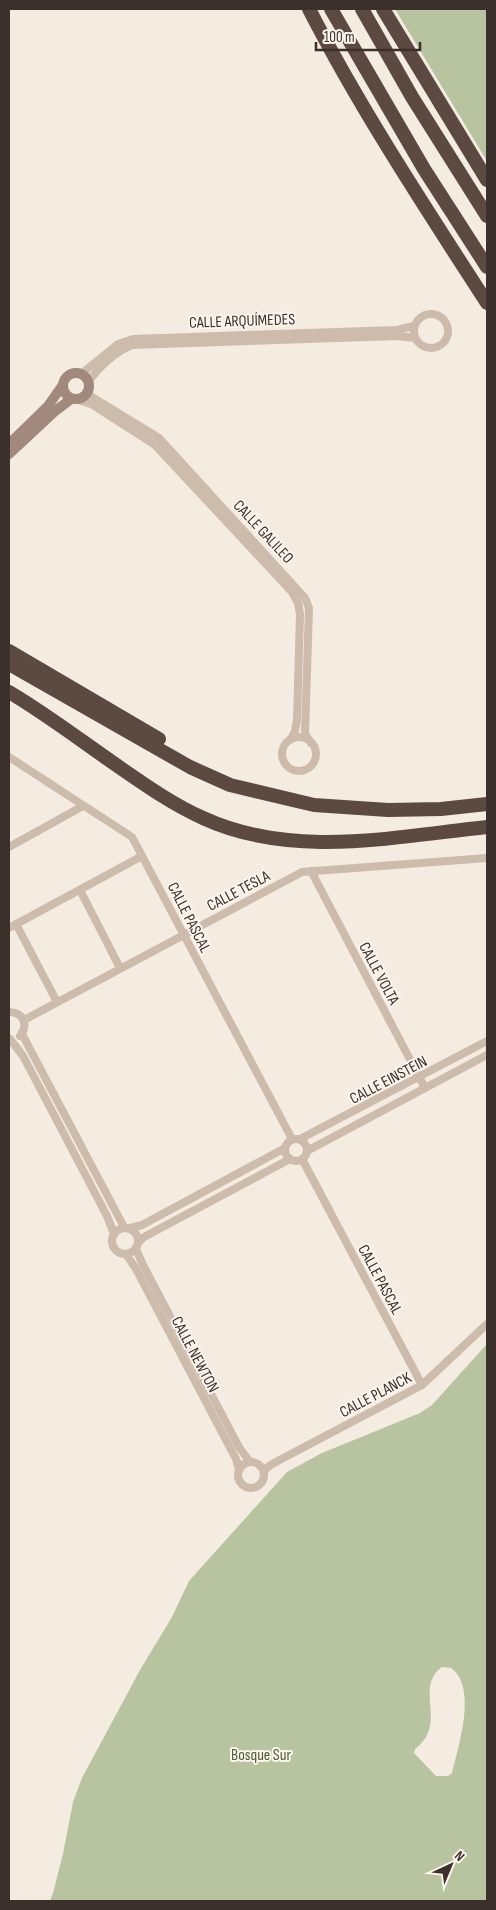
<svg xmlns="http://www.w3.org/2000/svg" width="496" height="1910" viewBox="0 0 496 1910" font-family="'Sofia Sans Condensed',sans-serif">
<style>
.green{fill:#b8c4a0;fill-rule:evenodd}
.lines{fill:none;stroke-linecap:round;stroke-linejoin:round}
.street{stroke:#cdbbac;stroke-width:8}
.secondary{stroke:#a18a7d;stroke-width:10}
.highway{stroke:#5c4a42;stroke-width:14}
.labels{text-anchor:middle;stroke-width:4;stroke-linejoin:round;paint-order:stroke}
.street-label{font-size:16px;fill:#3b302b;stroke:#fbf5ee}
.park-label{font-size:16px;fill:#4a5a2e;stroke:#fbf5ee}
</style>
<rect width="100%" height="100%" fill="#f4ebe1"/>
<g class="green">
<polygon points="395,9 487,9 487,161 476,143"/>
<path d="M487,1344V1901H50L53,1893L63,1854L73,1802L82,1778L140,1670L172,1617L189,1581L287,1472L322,1453L420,1413L432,1405ZM442,1667L451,1668C478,1687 458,1748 452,1773L448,1776H436L414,1753L415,1749C449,1723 413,1688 442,1667Z"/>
</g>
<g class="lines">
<g class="street">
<circle cx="431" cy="331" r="17"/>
<polyline points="81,374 118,344 133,339 397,330 414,326"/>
<path d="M89,381C99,367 116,351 132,345L397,336L415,338"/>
<polyline points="87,394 159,438 305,598 309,608 305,734 311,743"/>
<polyline points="78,400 91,404 155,445 292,592 298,603 300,614 297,720 295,731 291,739"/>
<circle cx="299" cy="754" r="17"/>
<polyline points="9,757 132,837 292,1139"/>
<polyline points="9,847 83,806"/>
<polyline points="311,871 425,1088"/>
<polyline points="80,890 120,968"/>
<polyline points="16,924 57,1002"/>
<polyline points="9,928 142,856"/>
<path d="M9,1012C23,1012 29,1025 20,1036"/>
<polyline points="24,1020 302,872 487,858"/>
<polyline points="22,1034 124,1227"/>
<polyline points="10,1039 23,1056 107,1216 114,1234"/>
<polyline points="300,1139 487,1041"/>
<circle cx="296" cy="1150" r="11"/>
<polyline points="307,1151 487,1055"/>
<polyline points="302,1159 422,1385"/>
<circle cx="125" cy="1241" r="13"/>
<polyline points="130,1228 142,1225 285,1148"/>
<polyline points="139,1242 144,1237 290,1159"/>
<polyline points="136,1249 143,1265 239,1447 250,1462"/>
<polyline points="126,1254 136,1269 236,1459 239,1469"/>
<circle cx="251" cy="1475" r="13"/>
<polyline points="264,1470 272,1464 422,1385 487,1324"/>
</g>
<g class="secondary">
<circle cx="76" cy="386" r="13"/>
<polyline points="9,444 48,406 62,386"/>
<polyline points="9,454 54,412 71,399"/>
</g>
<g class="highway">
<path d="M309,9C361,110 425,207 487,303"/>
<polyline points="331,9 424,169 487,267"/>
<polyline points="362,9 412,97 487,216"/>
<polyline points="383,9 487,180"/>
<polyline points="9,651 159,739"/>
<polyline points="9,664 190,767 230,785 314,805 388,810 441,809 487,804"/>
<path d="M9,692C48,715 84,743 122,769C148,787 174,805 203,818C292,859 393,837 487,827"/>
</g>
</g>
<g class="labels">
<g class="street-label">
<text transform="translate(242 320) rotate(-2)" y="6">CALLE ARQUÍMEDES</text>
<text transform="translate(264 531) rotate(47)" y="6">CALLE GALILEO</text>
<text transform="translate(238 890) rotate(-28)" y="6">CALLE TESLA</text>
<text transform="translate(190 917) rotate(63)" y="6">CALLE PASCAL</text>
<text transform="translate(380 973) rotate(62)" y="6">CALLE VOLTA</text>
<text transform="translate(388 1079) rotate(-28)" y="6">CALLE EINSTEIN</text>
<text transform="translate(381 1279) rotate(62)" y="6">CALLE PASCAL</text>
<text transform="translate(196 1354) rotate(62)" y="6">CALLE NEWTON</text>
<text transform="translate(375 1394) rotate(-28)" y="6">CALLE PLANCK</text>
</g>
<g class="park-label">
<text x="261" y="1760">Bosque Sur</text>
</g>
</g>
<rect width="496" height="1910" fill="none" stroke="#3b302b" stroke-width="20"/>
<g transform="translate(451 1865) rotate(44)" stroke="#fbf5ee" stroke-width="4" paint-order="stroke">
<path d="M0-4L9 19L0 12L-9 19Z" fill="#3b302b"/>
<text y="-8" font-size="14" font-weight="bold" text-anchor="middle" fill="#3b302b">N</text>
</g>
<path d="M316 42v8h104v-8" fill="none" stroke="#3b302b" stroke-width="2.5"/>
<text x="324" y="42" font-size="15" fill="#3b302b" stroke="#fbf5ee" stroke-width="4" paint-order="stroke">100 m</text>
</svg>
